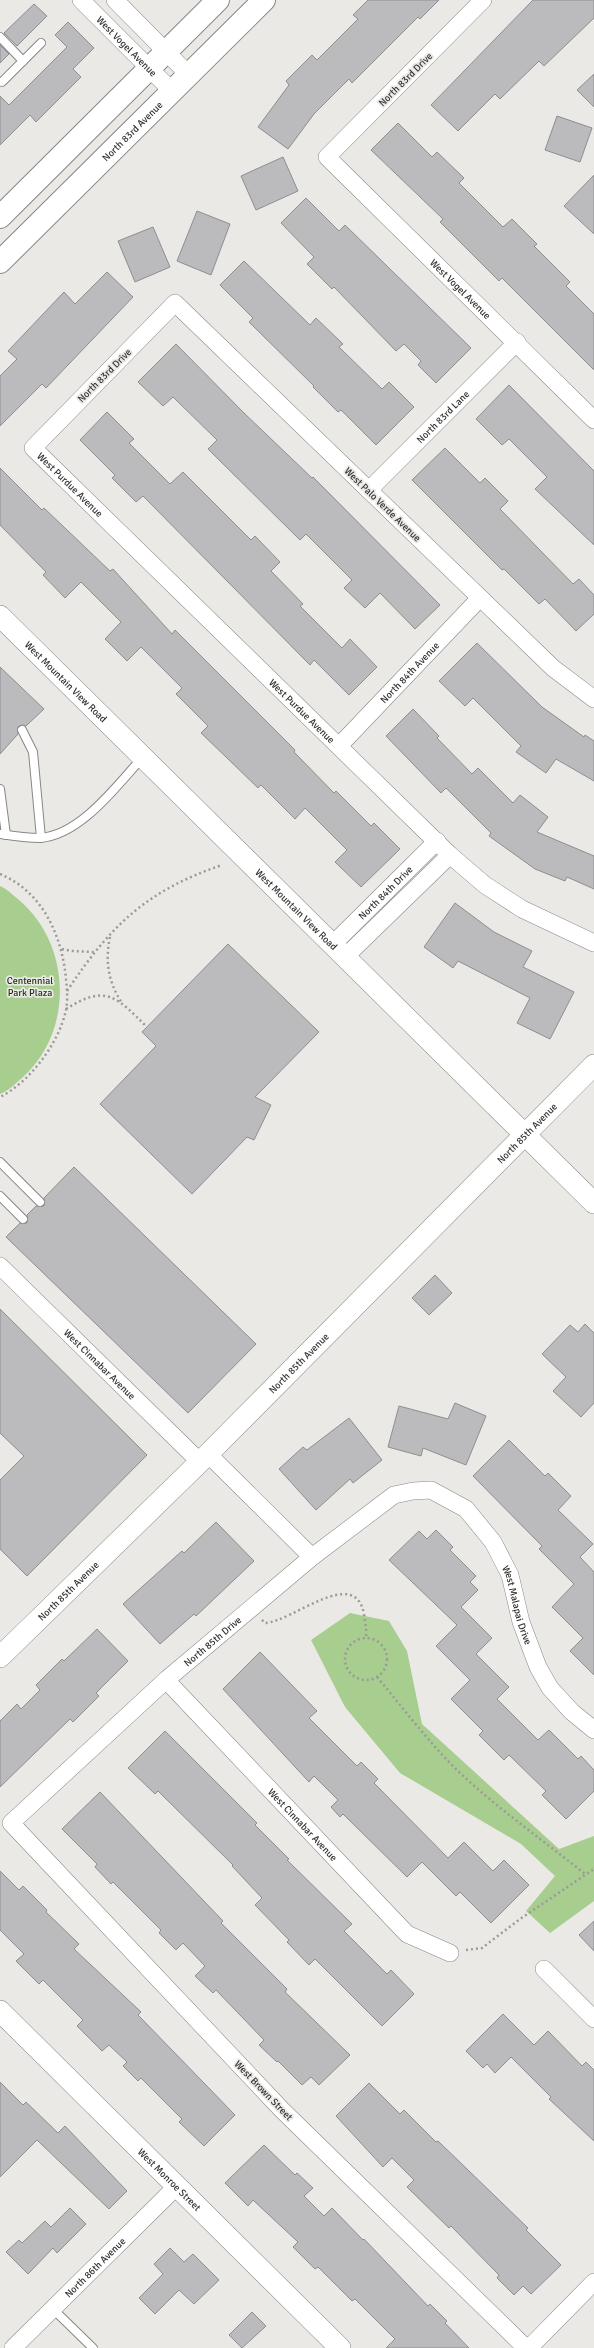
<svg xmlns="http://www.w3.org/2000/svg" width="594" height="2348" viewBox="0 0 594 2348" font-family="Signika,sans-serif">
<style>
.green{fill:#a7cd8f}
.building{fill:#bbbbbe;stroke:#8e8e91}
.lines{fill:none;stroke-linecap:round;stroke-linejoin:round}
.service-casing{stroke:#898785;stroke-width:10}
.minor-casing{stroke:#898785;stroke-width:18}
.tertiary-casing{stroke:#898785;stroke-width:22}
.secondary-casing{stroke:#898785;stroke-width:24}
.path{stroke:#9c9a98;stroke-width:2.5;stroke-dasharray:2 3;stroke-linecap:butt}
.service{stroke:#fff;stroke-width:8}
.minor{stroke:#fff;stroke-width:17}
.tertiary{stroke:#fff;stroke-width:21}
.secondary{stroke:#fff;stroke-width:22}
.labels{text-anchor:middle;stroke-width:3.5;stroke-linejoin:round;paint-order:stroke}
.street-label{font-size:10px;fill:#343332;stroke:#ebe9e6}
.park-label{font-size:10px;fill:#1e3110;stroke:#ebe9e6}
</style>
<rect width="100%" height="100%" fill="#ebe9e6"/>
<g class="green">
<path d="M0,886C7,889 13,895 19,900C72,945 74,1032 22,1078C15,1084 8,1091 0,1094Z"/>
<polygon points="350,1613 389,1621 407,1651 422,1724 559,1849 594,1836 594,1901 550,1933 526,1911 555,1876 521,1844 400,1773 345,1707 311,1640"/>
</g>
<g class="building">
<polygon points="368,0 439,0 420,19 418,17 352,83 349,79 314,114 288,149 258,127 289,85 286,81 312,55 317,60 358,19 353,15"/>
<polygon points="533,0 594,0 594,18 544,66 539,61 500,99 495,94 458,131 431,105"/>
<polygon points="34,4 47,16 17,46 4,33"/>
<polygon points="68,22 94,48 73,69 81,77 36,122 30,115 0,145 0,96 9,105 67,47 55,35"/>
<polygon points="0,45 9,54 0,63"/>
<polygon points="594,74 594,107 577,90"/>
<polygon points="557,116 592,128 580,162 545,150"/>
<polygon points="398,123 432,157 437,152 464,178 459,183 503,227 512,219 537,244 534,246 570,282 566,286 594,314 594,370 502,278 499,281 440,222 443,219 371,150"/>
<polygon points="283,157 298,191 256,210 241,176"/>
<polygon points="594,175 594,234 564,206"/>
<polygon points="306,198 339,231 345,225 471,348 436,383 418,365 421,361 404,344 396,351 334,287 332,289 307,264 314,257 281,223"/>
<polygon points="197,211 230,224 211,275 177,261"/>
<polygon points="153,227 170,267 135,282 118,241"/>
<polygon points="244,261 310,325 316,318 343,344 339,347 382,389 389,382 414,407 376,445 341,410 338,412 313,387 314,386 249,322 253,318 220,285"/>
<polygon points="107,272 133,297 46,388 42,384 0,426 0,376 17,359 8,351 64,292 75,304"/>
<polygon points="176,344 244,413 312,478 313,477 440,605 415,629 380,593 365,608 344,588 352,580 306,534 300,540 208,449 217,440 173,397 163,406 138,382"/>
<polygon points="509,385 594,471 594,545 535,489 547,477 509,439 502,445 476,419"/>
<polygon points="107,412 134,439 129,443 170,484 183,472 251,540 255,536 280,562 271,571 303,604 300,606 342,648 350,639 377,667 349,695 314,660 310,665 143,496 136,502 112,478 115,475 80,440"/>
<polygon points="445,448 480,483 485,478 508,501 500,509 573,584 579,579 594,595 594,614 576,631 545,599 539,604 504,569 502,570 412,480"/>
<polygon points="0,468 42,510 44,508 110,571 113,569 172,634 175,630 295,750 294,752 334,793 336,791 371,826 374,823 400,849 361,887 335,862 347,850 305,808 295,819 261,785 258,788 226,757 201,733 208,726 176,694 182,688 141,647 127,661 105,639 121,622 81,582 65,598 43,575 46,572 0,525"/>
<polygon points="477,643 542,707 584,737 585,735 594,741 594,781 556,759 546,773 516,752 521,746 473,698 465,706 439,681"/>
<polygon points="0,667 44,709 26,726 22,725 18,727 18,734 0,754"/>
<polygon points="413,709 439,736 437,738 472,774 478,768 513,803 520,795 548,817 537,832 594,856 594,889 567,877 565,881 535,869 489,836 491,833 446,788 441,793 386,736"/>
<polygon points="455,903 494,932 532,951 523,967 574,992 550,1039 517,1023 530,998 458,961 453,968 424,947"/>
<polygon points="228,944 319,1032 255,1097 271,1105 254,1140 247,1137 192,1194 100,1104 156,1046 142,1032"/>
<polygon points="74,1167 256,1344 188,1413 6,1237 20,1223 27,1223 27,1215 36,1206 44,1206 44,1198"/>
<polygon points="435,1275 452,1293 429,1315 412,1298"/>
<polygon points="0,1309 147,1455 27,1576 0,1549 0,1480 24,1456 0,1433"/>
<polygon points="585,1324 594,1333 594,1403 581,1417 553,1391 566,1377 542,1354 570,1325 578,1332"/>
<polygon points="455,1403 486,1416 466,1465 423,1448 421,1456 388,1447 399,1406 448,1419"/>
<polygon points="349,1418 382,1460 353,1483 350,1479 316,1510 279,1469 303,1447 307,1450"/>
<polygon points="509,1440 545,1476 548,1473 571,1496 558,1510 593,1544 580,1557 594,1572 594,1675 570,1651 583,1638 552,1607 574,1584 539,1549 542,1546 473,1476"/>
<polygon points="216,1522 254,1561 196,1616 194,1614 160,1644 123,1604 182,1551 184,1553"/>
<polygon points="436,1530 453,1547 450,1550 476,1576 470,1582 478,1590 461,1607 492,1638 476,1654 509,1687 497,1699 538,1740 549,1730 578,1759 581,1756 594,1770 594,1791 566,1819 542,1795 546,1791 509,1755 504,1760 479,1735 483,1731 451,1699 470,1680 436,1646 457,1625 389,1560 419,1531 427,1539"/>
<polygon points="97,1629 128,1661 96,1693 99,1696 73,1722 70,1719 0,1787 0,1721 17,1704 21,1709 40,1690 36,1685 62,1659 64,1661"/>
<polygon points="260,1652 317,1711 309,1718 357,1766 361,1762 378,1779 374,1783 448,1858 464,1842 493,1871 504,1860 529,1885 491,1923 460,1892 456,1896 422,1862 407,1877 343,1814 340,1817 331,1807 338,1800 314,1776 309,1782 223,1689"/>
<polygon points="165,1731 257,1823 255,1825 289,1859 287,1860 352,1924 344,1931 387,1974 391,1970 414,1994 382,2026 315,1959 309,1965 287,1942 289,1940 255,1905 262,1898 232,1866 233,1865 158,1791 155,1794 128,1768"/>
<polygon points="100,1792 223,1921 221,1923 287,1989 285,1992 350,2055 319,2085 311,2077 302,2085 278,2061 277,2062 259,2045 264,2040 216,1990 213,1993 195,1976 205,1966 183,1943 176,1950 159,1933 161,1930 113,1882 111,1884 95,1867 97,1864 62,1829"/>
<polygon points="0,1871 19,1890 23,1886 47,1910 46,1912 79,1944 74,1949 141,2012 138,2015 235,2115 204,2146 179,2122 182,2119 141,2078 138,2081 123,2066 127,2062 109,2045 102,2051 77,2026 83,2020 43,1980 39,1984 16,1961 24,1954 0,1930"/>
<polygon points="594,1921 594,1951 579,1935"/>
<polygon points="503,2014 534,2045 548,2031 582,2066 586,2062 594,2070 594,2141 549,2099 551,2097 511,2057 495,2073 487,2064 483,2068 466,2051"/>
<polygon points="0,2082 23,2105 26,2102 58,2133 65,2126 127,2191 109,2209 37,2140 0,2177"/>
<polygon points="369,2083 400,2114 404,2110 436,2142 438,2141 528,2228 526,2230 561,2265 531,2294 523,2286 514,2295 497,2278 499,2275 451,2226 449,2228 407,2187 414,2180 392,2158 383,2167 336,2116"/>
<polygon points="264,2145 295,2175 297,2173 313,2188 304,2196 324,2216 332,2208 363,2240 364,2239 428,2306 430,2304 447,2321 445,2323 469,2348 386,2348 395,2339 355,2299 352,2301 318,2267 315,2269 293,2247 298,2242 253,2200 248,2206 225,2183"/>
<polygon points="70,2208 86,2224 57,2253 53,2248 28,2274 6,2252 19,2240 22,2243 45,2221 51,2227"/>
<polygon points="170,2248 184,2262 193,2254 219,2280 194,2304 179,2290 155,2314 139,2298 163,2274 154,2264"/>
<polygon points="252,2312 266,2326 242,2348 229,2335"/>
</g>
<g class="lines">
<g class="service-casing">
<g id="service">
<polyline points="0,37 23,61"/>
<polyline points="2,82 41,43"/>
<polyline points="22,730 33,752 41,838"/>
<polyline points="0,789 6,835"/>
<path d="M0,834C13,836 27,838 40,838C81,835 117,785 143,757"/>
<polyline points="0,1162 40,1202"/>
<polyline points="0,1196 23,1219"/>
<polyline points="53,2309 93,2348"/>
</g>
</g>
<g class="minor-casing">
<g id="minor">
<path id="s1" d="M81,0L172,91"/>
<polyline points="115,0 189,75"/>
<path id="s2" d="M483,0L327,157L594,420"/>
<path id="s3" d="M369,490L517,342"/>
<path id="s4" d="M594,699L553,668L175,303L33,448L450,855L485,885L522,909L594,943"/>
<path id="s5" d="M339,746L480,598"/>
<path id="s6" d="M334,943L437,841"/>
<polyline points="346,956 450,855"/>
<path id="s7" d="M0,1266L200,1462"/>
<polyline points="208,1454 312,1557"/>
<path id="s8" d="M166,1680L407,1934L450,1953"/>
<polyline points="544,1969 594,2019"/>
<path id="s9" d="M13,2348L176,2187"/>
<path id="s10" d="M526,2348L282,2110L11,1823L166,1680L312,1557L394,1495L413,1491L431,1490L466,1509L493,1542L510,1575L521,1622L538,1667L550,1688L572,1712L594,1730"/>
<polyline points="529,2348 594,2282"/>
</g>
</g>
<g class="tertiary-casing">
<g id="tertiary">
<path id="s11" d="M0,616L594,1203"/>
<path id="s12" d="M0,1657L208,1454L594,1065"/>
<path id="s13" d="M0,2011L340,2348"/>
</g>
</g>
<g class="secondary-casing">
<g id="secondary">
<polyline points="0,217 218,0"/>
<path id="s14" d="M0,262L264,0"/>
</g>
</g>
<g class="path">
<path d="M0,874C43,892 62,936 66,979C67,989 68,1000 66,1010C59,1043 30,1082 0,1097"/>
<path d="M110,937C105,961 108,982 122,1003"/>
<polyline points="62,949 71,951 94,952"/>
<path d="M67,991C111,925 146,891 222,865"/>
<path d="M66,1009C107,983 117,998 147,1027"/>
<path d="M262,1620L265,1623C292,1622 355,1565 364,1614C365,1622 367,1630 366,1638"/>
<circle cx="366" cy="1659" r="21"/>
<path d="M377,1677C404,1709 429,1743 459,1772C498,1809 543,1840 585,1874"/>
<polyline points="466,1950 482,1948 520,1919 594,1869"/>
</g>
<use href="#service" class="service"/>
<use href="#minor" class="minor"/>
<use href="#tertiary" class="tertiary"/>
<use href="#secondary" class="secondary"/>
</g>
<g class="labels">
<g class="street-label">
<text dy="4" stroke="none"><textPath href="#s1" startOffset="65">West Vogel Avenue</textPath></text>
<text transform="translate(405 79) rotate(-45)" y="4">North 83rd Drive</text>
<text dy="4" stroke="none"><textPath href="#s14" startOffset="186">North 83rd Avenue</textPath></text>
<text dy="4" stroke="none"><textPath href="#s2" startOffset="409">West Vogel Avenue</textPath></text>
<text transform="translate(104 375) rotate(-45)" y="4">North 83rd Drive</text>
<text dy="4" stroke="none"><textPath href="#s3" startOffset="104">North 83rd Lane</textPath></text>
<text dy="4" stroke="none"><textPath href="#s4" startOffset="832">West Purdue Avenue</textPath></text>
<text transform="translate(383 504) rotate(44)" y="4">West Palo Verde Avenue</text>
<text dy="4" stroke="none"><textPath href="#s5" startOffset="102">North 84th Avenue</textPath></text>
<text dy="4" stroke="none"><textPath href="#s11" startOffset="93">West Mountain View Road</textPath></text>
<text dy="4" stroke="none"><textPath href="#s4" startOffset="1156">West Purdue Avenue</textPath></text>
<text dy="4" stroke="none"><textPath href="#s6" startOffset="72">North 84th Drive</textPath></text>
<text dy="4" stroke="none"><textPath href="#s11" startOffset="417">West Mountain View Road</textPath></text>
<text dy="4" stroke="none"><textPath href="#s12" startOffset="743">North 85th Avenue</textPath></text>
<text dy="4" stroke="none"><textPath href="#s12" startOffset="419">North 85th Avenue</textPath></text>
<text dy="4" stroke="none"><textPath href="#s7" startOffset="140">West Cinnabar Avenue</textPath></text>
<text dy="4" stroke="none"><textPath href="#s12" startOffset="95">North 85th Avenue</textPath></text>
<text dy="4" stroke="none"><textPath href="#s10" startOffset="1428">West Malapai Drive</textPath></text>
<text dy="4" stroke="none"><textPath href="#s10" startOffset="1007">North 85th Drive</textPath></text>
<text dy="4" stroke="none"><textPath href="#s8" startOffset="199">West Cinnabar Avenue</textPath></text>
<text transform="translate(264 2090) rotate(46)" y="4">West Brown Street</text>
<text dy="4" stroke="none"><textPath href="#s13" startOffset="239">West Monroe Street</textPath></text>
<text dy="4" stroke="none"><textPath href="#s9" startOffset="115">North 86th Avenue</textPath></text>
</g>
<g class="park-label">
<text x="30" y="984">Centennial<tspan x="30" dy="12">Park Plaza</tspan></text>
</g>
</g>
</svg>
